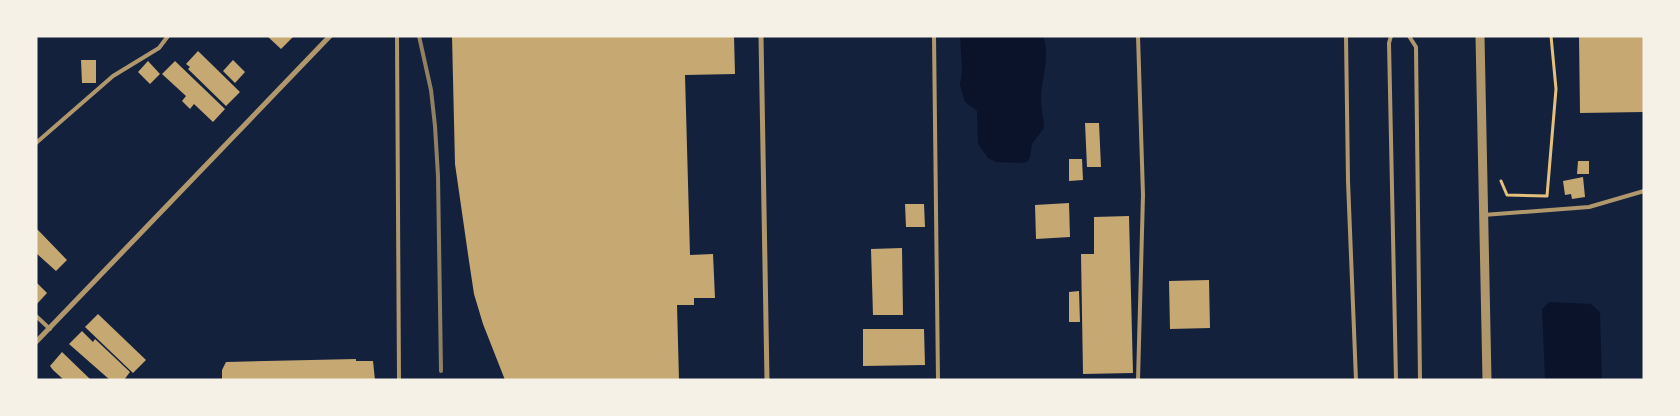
<svg xmlns="http://www.w3.org/2000/svg" width="1680" height="416" viewBox="0 0 1680 416" font-family="Cabin,sans-serif">
<style>
.water{fill:#0b132b}
.building{fill:#c6a872}
.lines{fill:none;stroke-linecap:round;stroke-linejoin:round}
.path{stroke:#e5c07b;stroke-width:3}
.service{stroke:#b1986c;stroke-width:4}
.minor{stroke:#b1986c;stroke-width:5}
.tertiary{stroke:#b1986c;stroke-width:9}
.rail{stroke:#918062;stroke-width:4}
</style>
<rect width="100%" height="100%" fill="#14213d"/>
<g class="water">
<path d="M960,36H1043C1051,57 1041,78 1041,100C1041,109 1044,119 1044,128L1032,144L1030,157L1027,162L1020,163L996,162L988,158L978,144L977,111L965,102L960,85L962,71Z"/>
<polygon points="1549,302 1591,304 1600,312 1602,380 1545,380 1542,309"/>
</g>
<g class="building">
<polygon points="267,36 294,36 281,49"/>
<polygon points="452,36 734,36 735,74 685,75 690,255 713,254 715,298 694,298 694,305 677,305 679,380 505,380 483,324 474,294 469,261 455,164"/>
<polygon points="1579,36 1644,36 1644,112 1580,113"/>
<polygon points="198,51 240,92 226,106 188,69 190,67 186,64"/>
<polygon points="81,60 96,60 96,83 82,83"/>
<polygon points="233,60 245,72 235,83 223,71"/>
<polygon points="148,61 160,74 150,84 138,72"/>
<polygon points="175,61 225,109 213,122 194,104 190,109 182,101 186,96 162,74"/>
<polygon points="1085,123 1099,123 1101,167 1087,167"/>
<polygon points="1069,159 1082,159 1083,180 1069,181"/>
<polygon points="1578,161 1589,161 1589,174 1577,174"/>
<polygon points="1583,177 1585,197 1572,199 1571,194 1565,195 1563,181"/>
<polygon points="1069,203 1070,237 1036,239 1035,205"/>
<polygon points="905,204 924,204 925,227 906,227"/>
<polygon points="1129,216 1133,373 1083,374 1081,254 1094,254 1094,217"/>
<polygon points="36,228 67,260 56,271 36,253"/>
<polygon points="902,248 903,315 873,315 871,249"/>
<polygon points="1209,280 1210,328 1170,329 1169,281"/>
<polygon points="36,282 47,293 36,305"/>
<polygon points="1079,291 1080,322 1069,322 1069,292"/>
<polygon points="98,314 146,360 133,373 85,327"/>
<polygon points="863,329 924,329 925,365 863,366"/>
<polygon points="82,331 93,342 95,339 130,372 124,380 110,380 69,344"/>
<polygon points="62,352 90,379 89,380 64,380 53,370 50,366"/>
<polygon points="356,359 356,361 373,361 375,380 222,380 222,370 226,362"/>
</g>
<g class="lines">
<polyline class="path" points="1501,181 1507,195 1547,196 1556,89 1551,36"/>
<g class="service">
<polyline points="397,36 399,380"/>
<polyline points="934,36 938,380"/>
<polyline points="1346,36 1348,181 1356,380"/>
<polyline points="1391,36 1389,43 1396,380"/>
<polyline points="1409,36 1416,47 1420,380"/>
<polyline points="36,143 113,76 159,48 168,36"/>
<polyline points="1483,215 1589,207 1644,191"/>
<polyline points="36,316 50,329"/>
<polyline points="1138,380 1143,195 1138,36"/>
</g>
<g class="minor">
<polyline points="761,36 767,380"/>
<polyline points="36,342 330,36"/>
</g>
<polyline class="tertiary" points="1480,36 1487,380"/>
<polyline class="rail" points="419,36 431,90 435,126 438,176 441,371"/>
</g>
<rect width="1680" height="416" fill="none" stroke="#f6f1e7" stroke-width="75"/>
</svg>
